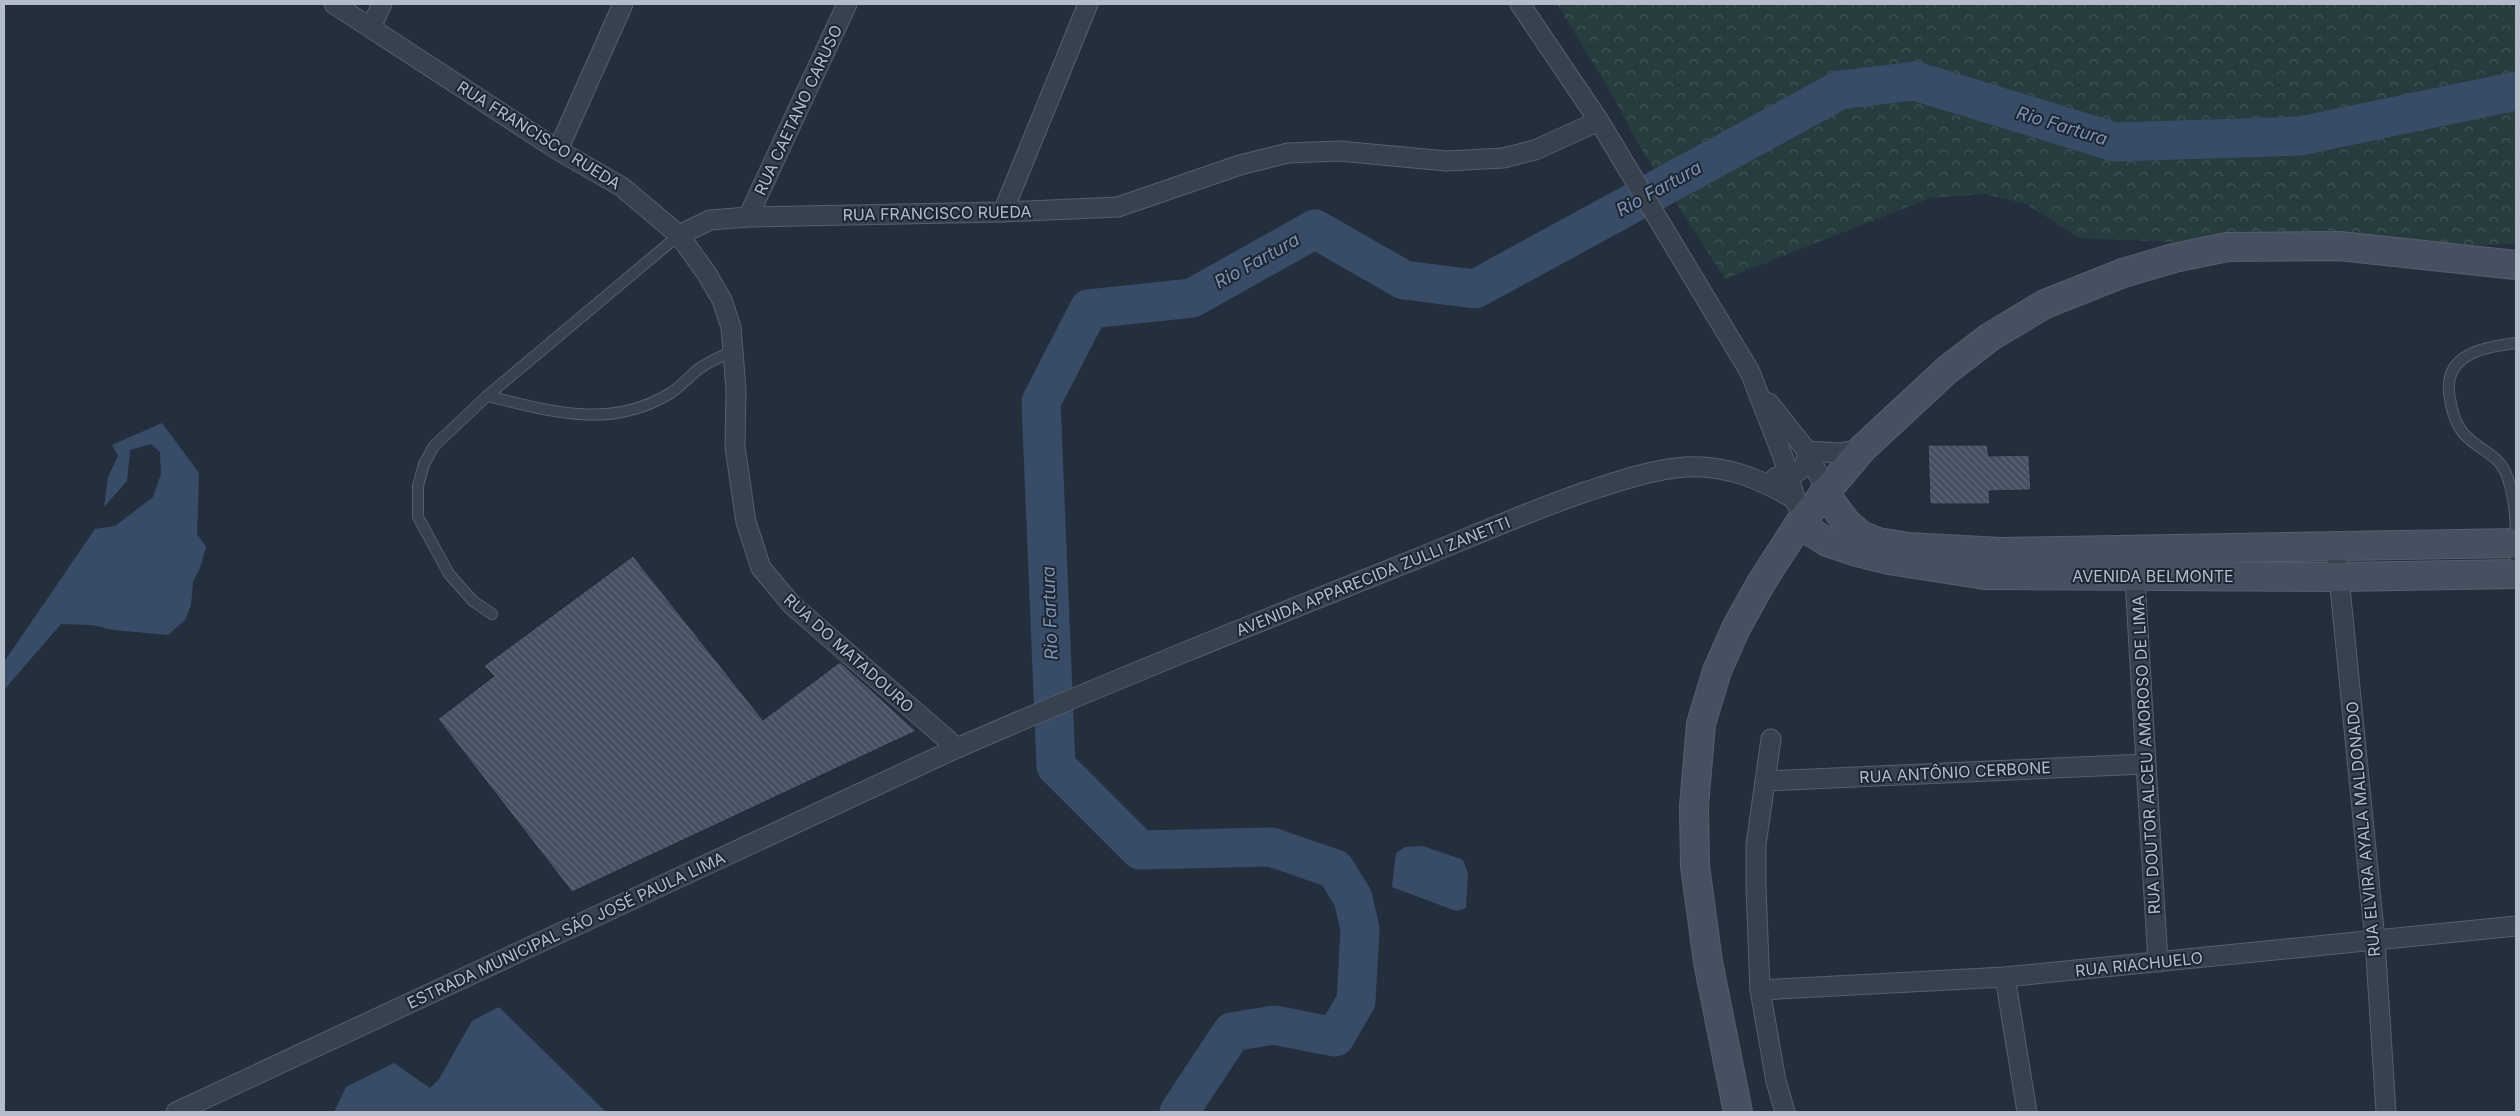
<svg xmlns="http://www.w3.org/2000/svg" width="2520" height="1116" viewBox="0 0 2520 1116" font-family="Inter,sans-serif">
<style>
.forest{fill:url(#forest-crowns)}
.water{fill:#394c67}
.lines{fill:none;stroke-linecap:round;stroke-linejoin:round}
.river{stroke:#394c67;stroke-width:39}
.building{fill:url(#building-back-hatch);stroke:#1f2835}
.lane-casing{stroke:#565f6c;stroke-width:12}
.street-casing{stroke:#565f6c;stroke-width:21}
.secondary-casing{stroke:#565f6c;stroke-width:30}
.lane{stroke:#38414e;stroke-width:10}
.street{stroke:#38414e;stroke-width:19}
.secondary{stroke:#465061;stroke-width:28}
.labels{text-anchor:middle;stroke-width:4;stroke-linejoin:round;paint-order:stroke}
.street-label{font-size:16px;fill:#b4bcc9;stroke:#1d2633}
.water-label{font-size:18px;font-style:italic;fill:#7c92b1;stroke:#1d2633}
</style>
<defs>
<pattern id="forest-crowns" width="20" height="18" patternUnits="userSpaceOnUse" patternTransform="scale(1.25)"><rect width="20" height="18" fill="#263c3f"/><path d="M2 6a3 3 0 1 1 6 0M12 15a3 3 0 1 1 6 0" fill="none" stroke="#435659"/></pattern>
<pattern id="building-back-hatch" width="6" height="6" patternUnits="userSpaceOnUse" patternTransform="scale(1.25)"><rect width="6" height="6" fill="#455162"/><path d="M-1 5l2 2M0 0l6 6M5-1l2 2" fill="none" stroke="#5d6877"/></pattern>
</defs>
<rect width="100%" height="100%" fill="#242f3e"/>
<polygon class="forest" points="1557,4 2516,4 2516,244 2480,245 2342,236 2173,242 2079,238 2026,204 1985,194 1930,198 1725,279 1641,149 1612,95"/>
<g class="water">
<polygon points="162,423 199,473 197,534 206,547 200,568 193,582 191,605 185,620 168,635 114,630 92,625 61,624 4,690 4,662 95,529 115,526 153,497 161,474 160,452 151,444 130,450 127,481 104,507 108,477 118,456 112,445"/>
<polygon points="1423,846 1463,860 1468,873 1466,908 1456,911 1392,887 1396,853 1405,847"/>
<polygon points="499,1007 606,1112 334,1112 346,1087 394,1063 430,1088 439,1079 472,1021"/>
</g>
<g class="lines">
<polyline class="river" points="1179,1112 1232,1032 1274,1025 1335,1037 1356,1001 1360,929 1353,898 1335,869 1271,847 1140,850 1056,766 1041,402 1089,309 1192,298 1315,229 1404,280 1475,289 1840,90 1915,81 2115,142 2300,136 2516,91"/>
</g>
<g class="building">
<polygon points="1928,445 1987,445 1989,456 2029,455 2031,490 1989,491 1990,504 1930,504"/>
<polygon points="633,556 763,720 840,662 916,731 572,892 438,719 494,676 484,666"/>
</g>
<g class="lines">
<g class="lane-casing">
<g id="lane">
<path d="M487,396C550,411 609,430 669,394C679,388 687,379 696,371C707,362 720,357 733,351"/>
<path d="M2515,573C2516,543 2518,508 2508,479C2500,453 2480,452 2464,434C2456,425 2452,411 2450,399C2441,355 2482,347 2516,343"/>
<polyline points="492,614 473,601 449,574 418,517 418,486 424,464 434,446 487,396 679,235"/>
</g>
</g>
<g class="street-casing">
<g id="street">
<polyline points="334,4 558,150 622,187 679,235 710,220 748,217 1003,212 1118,207 1240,165 1288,153 1339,151 1446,161 1503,158 1535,150 1599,121"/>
<polyline points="1520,4 1599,121 1750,372 1783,457 1797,505"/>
<polyline points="371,27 382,4"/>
<polyline points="558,150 623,4"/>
<polyline points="1003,212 1088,4"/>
<polyline points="748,217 847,4"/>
<polyline points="679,235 707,274 722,300 731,327 736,390 735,447 746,522 761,568 792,605 957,748"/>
<polyline points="1769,403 1807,451 1840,453 1862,449"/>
<polyline points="1807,451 1821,480 1824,492"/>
<path d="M1776,477C1794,474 1807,473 1807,451"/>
<polyline points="2336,547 2375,940 2386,1112"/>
<polyline points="2134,564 2158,962"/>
<polyline points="1771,739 1756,845 1756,887 1760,990 1776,1081 1785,1112"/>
<polyline points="1765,781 2145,764"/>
<polyline points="2005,977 2027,1112"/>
<polyline points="1760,990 2005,977 2516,926"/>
<path d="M176,1112L957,748C1111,681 1266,619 1421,557C1475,535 1530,511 1585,492C1619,481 1650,470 1685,467C1726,464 1762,480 1796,500"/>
</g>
</g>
<g class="secondary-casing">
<g id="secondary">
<polyline points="1824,492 1846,522 1861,535 1878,542 1908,547 2000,552 2516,543"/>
<polyline points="1799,524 1827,542 1857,552 1889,560 1985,575 2339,577 2516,574"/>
<polyline points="1738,1112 1708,962 1695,866 1694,806 1701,724 1717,671 1736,628 1761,583 1799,524 1862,449 1947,370 1990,337 2045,304 2123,273 2174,258 2227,247 2339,246 2516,265"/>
</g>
</g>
<use href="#lane" class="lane"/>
<use href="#street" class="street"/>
<use href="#secondary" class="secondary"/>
</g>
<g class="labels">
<g class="street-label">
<text transform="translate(798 110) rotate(-65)" y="6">RUA CAETANO CARUSO</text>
<text transform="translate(539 135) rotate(32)" y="6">RUA FRANCISCO RUEDA</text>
<text transform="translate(937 213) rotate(-1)" y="6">RUA FRANCISCO RUEDA</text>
<text transform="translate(1373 576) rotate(-22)" y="6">AVENIDA APPARECIDA ZULLI ZANETTI</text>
<text x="2153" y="582">AVENIDA BELMONTE</text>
<text transform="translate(849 653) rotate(42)" y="6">RUA DO MATADOURO</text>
<text transform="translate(2146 755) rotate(-93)" y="6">RUA DOUTOR ALCEU AMOROSO DE LIMA</text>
<text transform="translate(1955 772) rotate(-3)" y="6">RUA ANTÔNIO CERBONE</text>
<text transform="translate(2363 829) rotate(-95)" y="6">RUA ELVIRA AYALA MALDONADO</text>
<text transform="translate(566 930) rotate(-25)" y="6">ESTRADA MUNICIPAL SÃO JOSÉ PAULA LIMA</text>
<text transform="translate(2139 964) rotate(-6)" y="6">RUA RIACHUELO</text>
</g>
<g class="water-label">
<text transform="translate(2062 126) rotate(17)" y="6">Rio Fartura</text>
<text transform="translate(1659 189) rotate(-29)" y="6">Rio Fartura</text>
<text transform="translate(1257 261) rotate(-29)" y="6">Rio Fartura</text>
<text transform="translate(1050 613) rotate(-92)" y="6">Rio Fartura</text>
</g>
</g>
<rect width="2520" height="1116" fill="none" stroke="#b4bcc9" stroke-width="10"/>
</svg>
